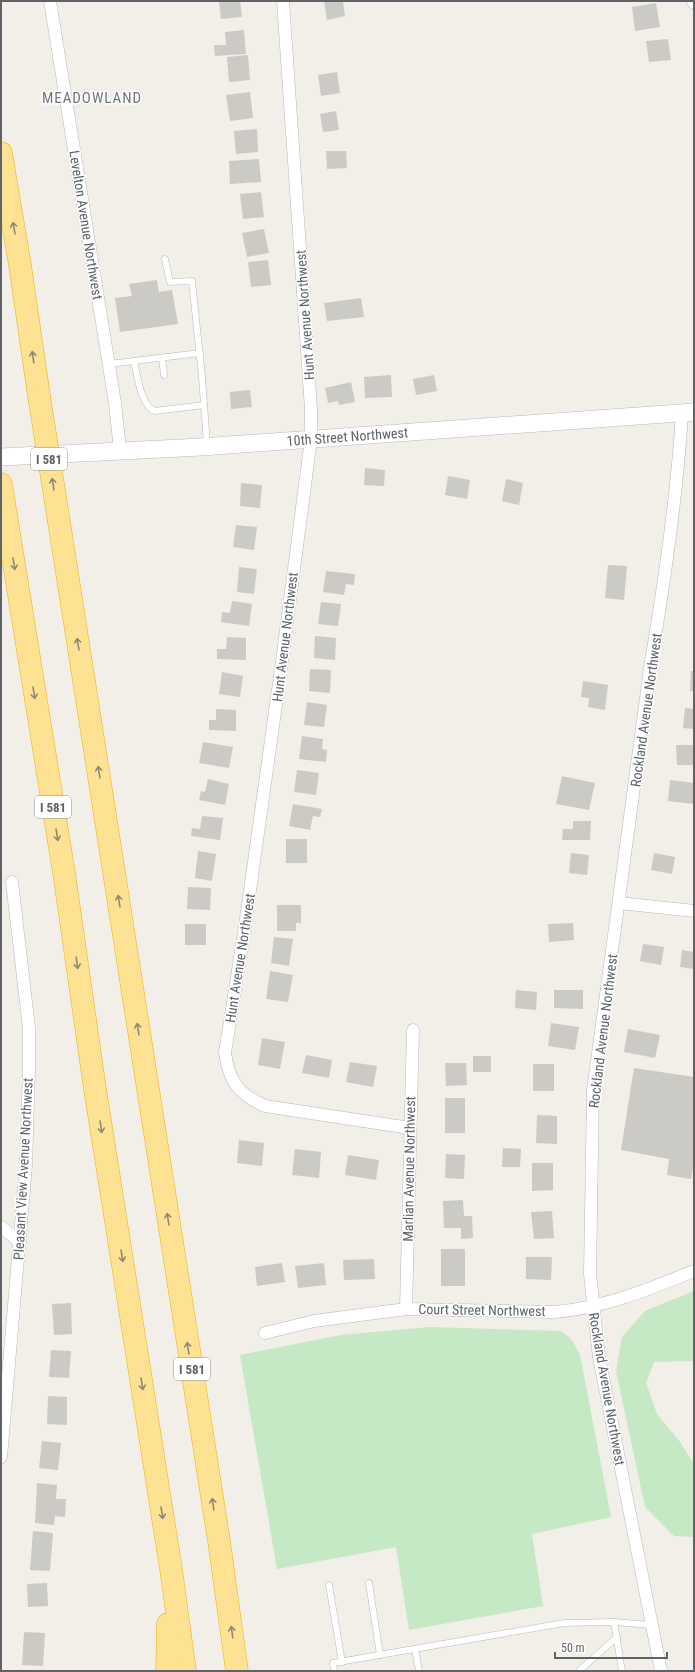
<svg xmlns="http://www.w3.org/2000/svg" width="695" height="1672" viewBox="0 0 695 1672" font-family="'Roboto Condensed',sans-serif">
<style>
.green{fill:#c5e8c5}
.building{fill:#cccac5}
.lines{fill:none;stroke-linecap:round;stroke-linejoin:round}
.lane-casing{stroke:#b5b8bc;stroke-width:7}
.street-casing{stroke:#b5b8bc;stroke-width:13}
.secondary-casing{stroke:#b6babf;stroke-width:18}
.highway-casing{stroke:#f9ab00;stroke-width:23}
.lane{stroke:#fff;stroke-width:6}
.street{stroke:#fff;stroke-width:12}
.secondary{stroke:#fff;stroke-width:17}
.highway{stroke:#fde293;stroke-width:22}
.highway-bridge-casing{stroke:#f9ab00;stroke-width:23;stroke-linecap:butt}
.highway-bridge{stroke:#fde293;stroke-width:22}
.oneway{stroke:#8e8975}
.labels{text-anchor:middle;stroke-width:3;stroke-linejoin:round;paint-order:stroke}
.shield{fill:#fff;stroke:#8f9295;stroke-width:1}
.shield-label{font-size:13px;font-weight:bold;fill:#5f6368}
.street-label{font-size:14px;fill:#5f6368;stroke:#fff}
.neighbourhood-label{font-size:15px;letter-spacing:1px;fill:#70757a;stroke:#fff}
</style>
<rect width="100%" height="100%" fill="#f1efe8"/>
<g class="green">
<polygon points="694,1291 694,1361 654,1362 646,1383 657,1414 680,1442 694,1464 694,1537 674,1536 645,1507 616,1371 622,1337 645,1311"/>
<polygon points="430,1327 561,1331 572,1340 580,1355 611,1517 532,1534 543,1606 409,1630 396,1547 277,1569 240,1355 341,1335"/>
</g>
<g class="building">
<polygon points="219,1 240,1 242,17 221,19"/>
<polygon points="324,1 343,1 345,16 327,20"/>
<polygon points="656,3 660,27 635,31 632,7"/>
<polygon points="244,30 246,54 215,56 214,45 226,45 225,32"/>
<polygon points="668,39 671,60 649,62 646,41"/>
<polygon points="248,55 250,80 229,82 227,57"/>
<polygon points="337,72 340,93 321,96 318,75"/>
<polygon points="250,92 253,118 230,121 226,95"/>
<polygon points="336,111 339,130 323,132 320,114"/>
<polygon points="257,129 258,152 236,154 234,131"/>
<polygon points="326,151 346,151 347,168 327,169"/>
<polygon points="259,159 261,182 230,184 229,161"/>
<polygon points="261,192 264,217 243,219 240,194"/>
<polygon points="264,229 269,253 247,257 242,233"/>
<polygon points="268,260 271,285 251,287 248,262"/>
<polygon points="157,280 159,292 172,290 178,324 120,332 115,298 132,296 129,284"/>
<polygon points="361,298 364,317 327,321 324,303"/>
<polygon points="391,375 392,397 365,398 364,377"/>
<polygon points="434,375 437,391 416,395 413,379"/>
<polygon points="351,382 355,402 339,405 338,401 328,403 325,388"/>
<polygon points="250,390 252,407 231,409 230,392"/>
<polygon points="365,468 385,470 384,486 364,485"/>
<polygon points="448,476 470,480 467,499 445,495"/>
<polygon points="506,479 523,483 519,505 502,501"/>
<polygon points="241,483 262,485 260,508 240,506"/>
<polygon points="236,525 257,527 254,550 233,547"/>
<polygon points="608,565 627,566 624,600 605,598"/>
<polygon points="239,567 257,569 254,594 237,592"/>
<polygon points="326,571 355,574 354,585 346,584 344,595 323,592"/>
<polygon points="232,601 252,604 249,626 221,622 222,612 230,613"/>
<polygon points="321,602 341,604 338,626 318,624"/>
<polygon points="315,636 336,638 335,660 314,658"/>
<polygon points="227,637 246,638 246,660 217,659 217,649 226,649"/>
<polygon points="310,669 331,670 330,693 309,691"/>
<polygon points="691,671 694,671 694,691 690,691"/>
<polygon points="222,672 243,676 240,697 219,694"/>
<polygon points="583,681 608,685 605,710 588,707 589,698 581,697"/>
<polygon points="307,702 327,705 324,727 304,725"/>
<polygon points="685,708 694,709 694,729 683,728"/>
<polygon points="216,709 236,710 236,731 209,730 209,720 216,720"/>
<polygon points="302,736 323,739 322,749 327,750 326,762 299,759"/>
<polygon points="203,742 233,747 229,768 199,763"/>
<polygon points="676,745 694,745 694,765 677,765"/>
<polygon points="297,770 319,773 316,795 294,792"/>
<polygon points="562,776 595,783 589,810 556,804"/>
<polygon points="208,779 229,784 225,805 199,800 201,791 205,792"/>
<polygon points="670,780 694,783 694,804 668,801"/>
<polygon points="293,804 322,809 320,817 313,816 310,830 289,826"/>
<polygon points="202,816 223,818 220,840 191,836 192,828 200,829"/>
<polygon points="573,821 591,821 590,840 562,840 563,829 573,829"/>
<rect x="286" y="839" width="21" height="24"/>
<polygon points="198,851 216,854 212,881 195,878"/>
<polygon points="571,853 589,855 587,875 569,873"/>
<polygon points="654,853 675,857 672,874 651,870"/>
<polygon points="188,887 211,888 210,910 187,909"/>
<polygon points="277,905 301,905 301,923 296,923 296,931 277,931"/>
<polygon points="573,923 574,940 549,942 548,924"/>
<rect x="185" y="924" width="21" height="21"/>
<polygon points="274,937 293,939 289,966 271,963"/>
<polygon points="643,944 664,947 661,965 640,961"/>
<polygon points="682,950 694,952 694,969 680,967"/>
<polygon points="270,971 293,975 288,1002 266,999"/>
<polygon points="516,990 537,992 536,1010 515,1008"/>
<polygon points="554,990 583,990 583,1009 554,1008"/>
<polygon points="551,1023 579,1027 575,1050 548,1046"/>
<polygon points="628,1029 660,1035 655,1058 624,1052"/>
<polygon points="262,1038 285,1042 280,1069 258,1065"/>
<polygon points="306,1055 332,1060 329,1078 302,1073"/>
<rect x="473" y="1056" width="18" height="16"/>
<polygon points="350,1062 377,1066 373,1087 346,1082"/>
<polygon points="445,1063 466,1063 467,1085 446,1086"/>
<rect x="533" y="1064" width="21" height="27"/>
<polygon points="634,1068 694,1077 694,1163 691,1179 667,1175 669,1159 621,1150"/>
<rect x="445" y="1098" width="20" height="35"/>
<polygon points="537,1115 557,1116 557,1144 536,1143"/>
<polygon points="239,1140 264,1143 262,1166 237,1163"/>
<polygon points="503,1148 521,1149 520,1167 502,1167"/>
<polygon points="295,1149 321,1152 319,1178 292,1175"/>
<polygon points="446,1154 465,1155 464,1179 445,1178"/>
<polygon points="348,1155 379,1160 376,1180 345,1175"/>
<polygon points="532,1163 553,1163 553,1190 532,1191"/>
<polygon points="463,1200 464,1216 472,1216 473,1238 461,1239 461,1228 444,1228 443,1201"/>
<polygon points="552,1211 554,1238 534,1239 531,1212"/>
<rect x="441" y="1249" width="24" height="37"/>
<polygon points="526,1257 552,1257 551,1280 526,1279"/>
<polygon points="374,1259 375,1279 344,1280 343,1260"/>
<polygon points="282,1263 285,1282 257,1286 255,1267"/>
<polygon points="324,1263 326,1285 298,1288 295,1266"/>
<polygon points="71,1303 72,1334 54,1335 52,1304"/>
<polygon points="51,1350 71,1351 69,1378 49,1377"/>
<polygon points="48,1396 67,1397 67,1425 47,1424"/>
<polygon points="42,1441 61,1443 58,1470 39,1468"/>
<polygon points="37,1483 57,1485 56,1499 66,1499 65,1517 55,1516 54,1525 35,1523"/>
<polygon points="33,1531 53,1533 50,1571 30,1570"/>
<polygon points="47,1583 48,1606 28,1607 27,1584"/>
<polygon points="24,1632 45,1633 43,1666 22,1665"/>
</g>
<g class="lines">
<g class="lane-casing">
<g id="lane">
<polyline points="165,259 170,282 192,281 202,377 207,445"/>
<polyline points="162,358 164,375"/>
<path d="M134,361C137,374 141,407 155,411L204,405"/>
<polyline points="109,364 200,353"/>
<polyline points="369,1583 380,1655"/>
<polyline points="329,1585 342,1662"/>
<polyline points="614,1622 622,1671"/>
<polyline points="415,1649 419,1671"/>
<polyline points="334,1671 333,1663 564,1623 614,1622 651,1625"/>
<polyline points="579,1671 617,1637"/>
</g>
</g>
<g class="street-casing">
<g id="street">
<polyline points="50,1 115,403 120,450"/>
<path d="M283,1L311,409V439L280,676L245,926L225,1053C229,1081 238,1094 265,1106L410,1128"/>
<polyline points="693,1 694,3"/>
<polyline points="619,903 694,911"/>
<polyline points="1,1227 20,1242"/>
<polyline points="406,1309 413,1030"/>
<path d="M265,1333L314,1321L406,1309L555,1312C604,1308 649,1289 694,1271"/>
<polyline points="1,1457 26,1165 29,1069 29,1028 12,882"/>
<path d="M661,1671L599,1357L590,1274L593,1091L651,661C665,579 677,496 682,413"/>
</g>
</g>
<g class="secondary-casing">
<g id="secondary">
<path id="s1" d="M1,457L201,447L694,412"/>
</g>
</g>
<g class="highway-casing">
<g id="highway">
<polyline points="1,153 20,265 39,396"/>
<polyline points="1,484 64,873 95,1089 171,1569 185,1671"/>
<polyline points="59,522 219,1541 237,1671"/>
<polyline points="167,1671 168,1624"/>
</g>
</g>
<use href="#lane" class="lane"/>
<use href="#street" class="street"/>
<use href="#secondary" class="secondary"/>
<use href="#highway" class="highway"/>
<g class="highway-bridge-casing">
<polyline id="highway-bridge" points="39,396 59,522"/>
</g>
<use href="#highway-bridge" class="highway-bridge"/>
</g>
<defs><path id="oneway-shaft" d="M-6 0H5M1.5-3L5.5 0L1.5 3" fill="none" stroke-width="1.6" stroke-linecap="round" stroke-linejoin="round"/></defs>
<g class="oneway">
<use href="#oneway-shaft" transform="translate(14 228) rotate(-100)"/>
<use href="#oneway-shaft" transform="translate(33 357) rotate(-98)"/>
<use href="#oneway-shaft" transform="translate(53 484) rotate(-99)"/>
<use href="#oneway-shaft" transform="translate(14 564) rotate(81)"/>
<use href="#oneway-shaft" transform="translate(78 644) rotate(-99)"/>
<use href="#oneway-shaft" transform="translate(34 693) rotate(81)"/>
<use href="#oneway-shaft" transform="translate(99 772) rotate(-99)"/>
<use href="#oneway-shaft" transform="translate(57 835) rotate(81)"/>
<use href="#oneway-shaft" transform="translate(119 901) rotate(-99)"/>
<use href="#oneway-shaft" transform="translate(77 963) rotate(82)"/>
<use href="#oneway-shaft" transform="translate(138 1029) rotate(-99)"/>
<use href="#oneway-shaft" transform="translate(101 1127) rotate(81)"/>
<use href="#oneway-shaft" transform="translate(168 1219) rotate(-99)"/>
<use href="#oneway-shaft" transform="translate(122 1256) rotate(81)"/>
<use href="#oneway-shaft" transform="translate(188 1348) rotate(-99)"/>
<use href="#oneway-shaft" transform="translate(142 1384) rotate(81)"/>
<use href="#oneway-shaft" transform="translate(213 1504) rotate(-99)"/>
<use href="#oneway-shaft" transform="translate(162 1513) rotate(81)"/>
<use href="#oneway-shaft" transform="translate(232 1632) rotate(-98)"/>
</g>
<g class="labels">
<g class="shield">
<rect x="31" y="448" width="36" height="22" rx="3"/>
<rect x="35" y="796" width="36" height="22" rx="3"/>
<rect x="174" y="1358" width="36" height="22" rx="3"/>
</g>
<g class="shield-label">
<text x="49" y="464">I 581</text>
<text x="53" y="812">I 581</text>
<text x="192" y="1374">I 581</text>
</g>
<g class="street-label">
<text transform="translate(86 225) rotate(81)" y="5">Levelton Avenue Northwest</text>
<text transform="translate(305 315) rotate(-94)" y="5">Hunt Avenue Northwest</text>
<text dy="5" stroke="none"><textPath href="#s1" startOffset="347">10th Street Northwest</textPath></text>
<text transform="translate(285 637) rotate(-83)" y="5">Hunt Avenue Northwest</text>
<text transform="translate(646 710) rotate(-82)" y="5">Rockland Avenue Northwest</text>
<text transform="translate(240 958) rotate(-81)" y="5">Hunt Avenue Northwest</text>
<text transform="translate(603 1031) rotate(-83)" y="5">Rockland Avenue Northwest</text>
<text transform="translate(23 1169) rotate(-87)" y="5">Pleasant View Avenue Northwest</text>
<text transform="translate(409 1169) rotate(-89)" y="5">Marlian Avenue Northwest</text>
<text transform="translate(482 1310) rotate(1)" y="5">Court Street Northwest</text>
<text transform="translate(607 1389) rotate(80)" y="5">Rockland Avenue Northwest</text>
</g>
<g class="neighbourhood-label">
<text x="92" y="103">MEADOWLAND</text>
</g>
</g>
<rect width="695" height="1672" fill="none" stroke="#5f6368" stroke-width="4"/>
<path d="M555 1652v6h112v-6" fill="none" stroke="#5f6368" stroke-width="2"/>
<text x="561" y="1652" font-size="12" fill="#5f6368" stroke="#ffffff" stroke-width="3" paint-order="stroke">50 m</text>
</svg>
